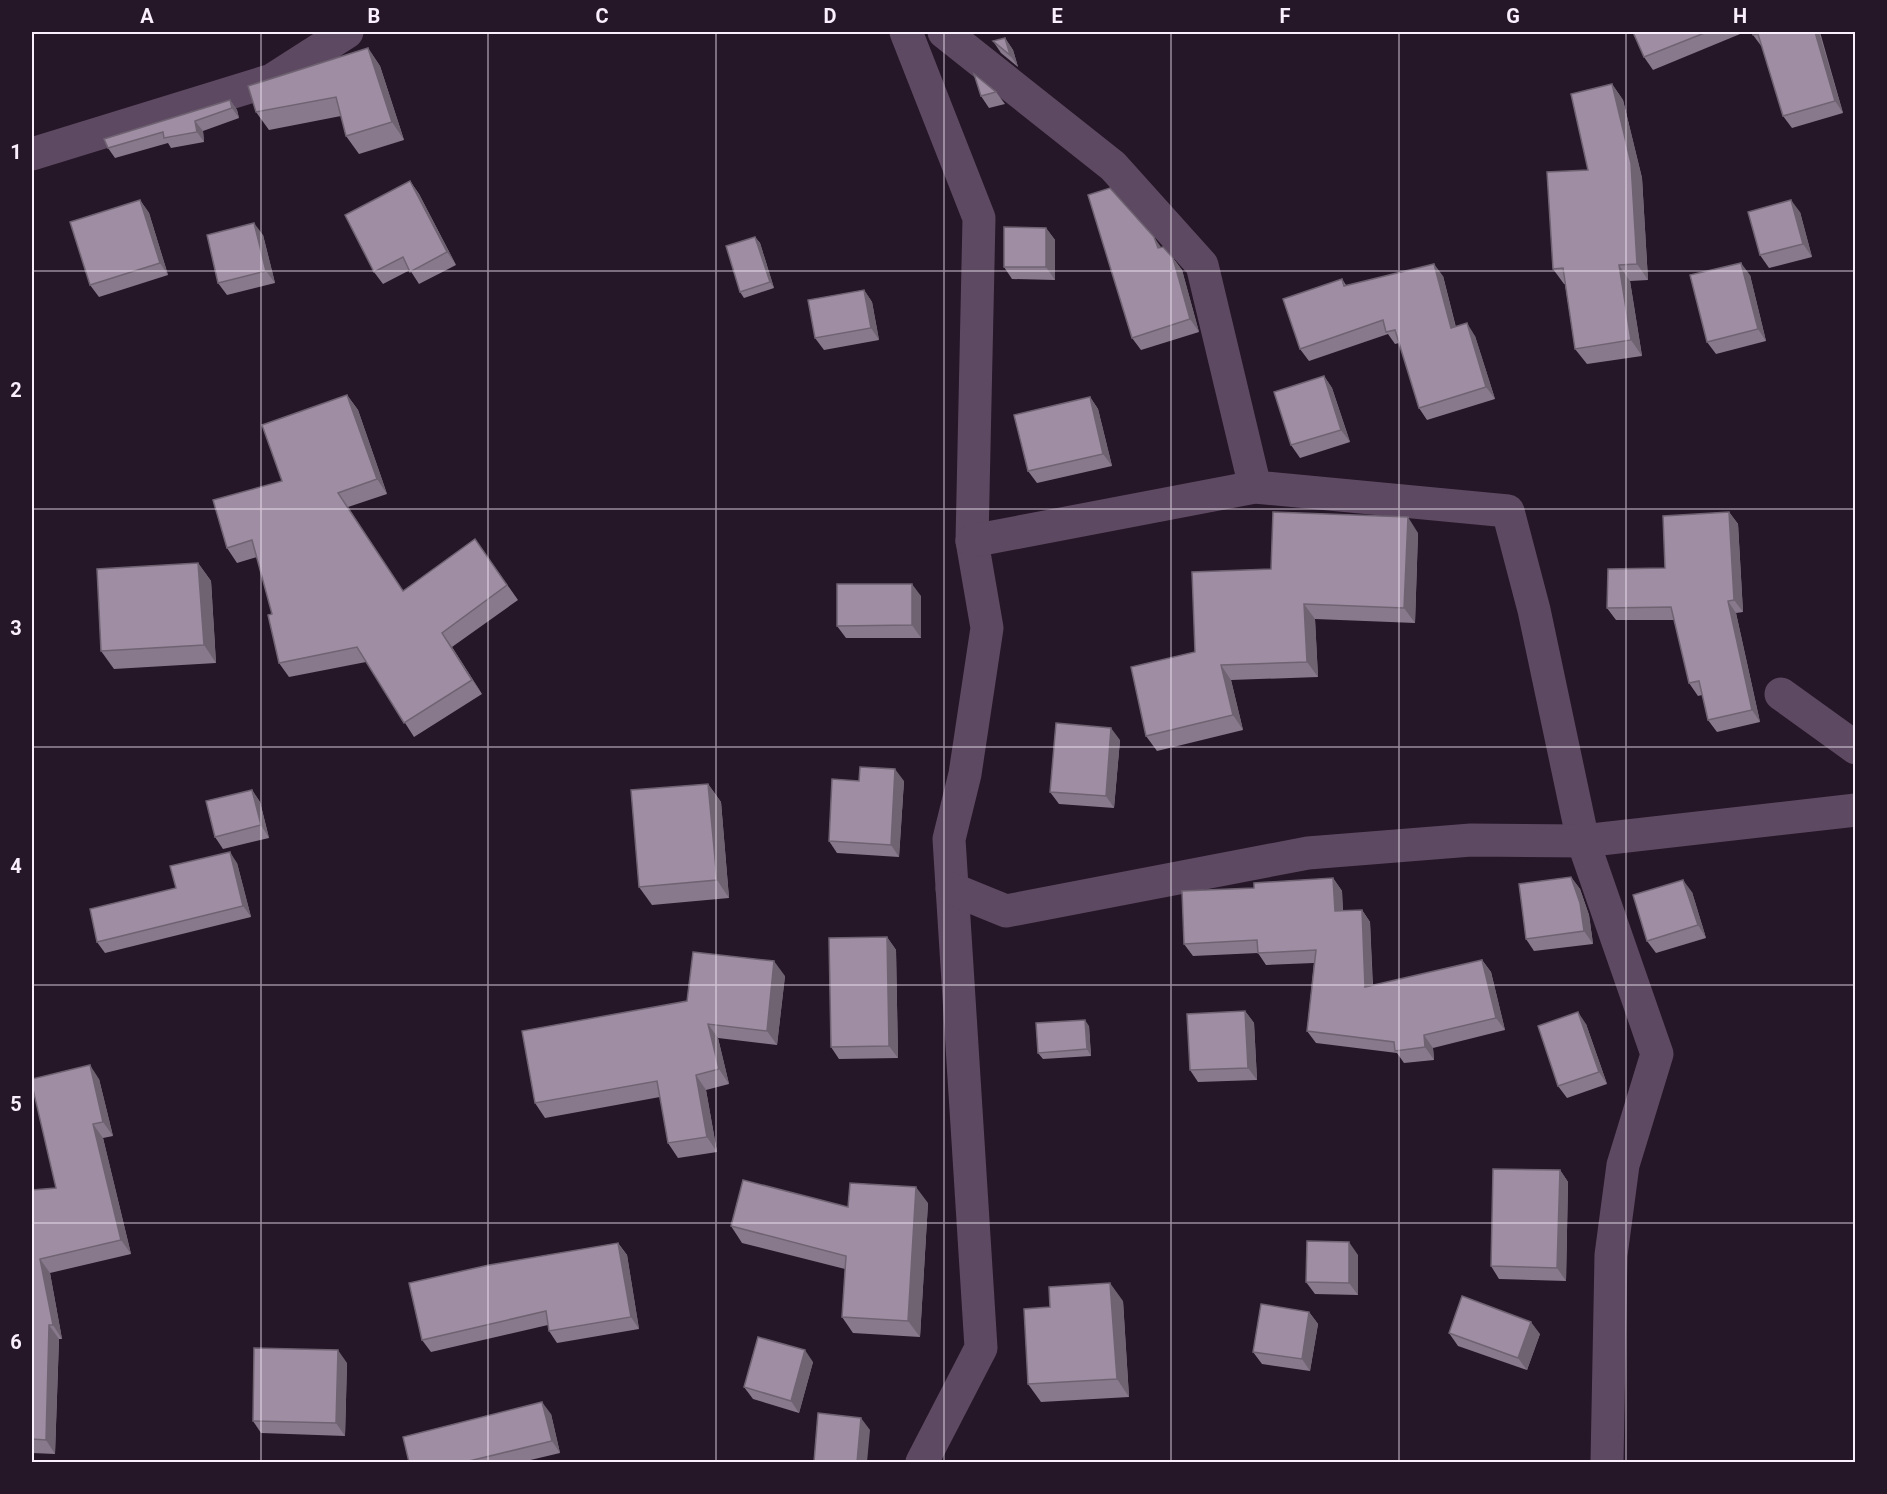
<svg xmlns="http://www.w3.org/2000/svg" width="1887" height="1494" viewBox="0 0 1887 1494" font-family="Roboto,sans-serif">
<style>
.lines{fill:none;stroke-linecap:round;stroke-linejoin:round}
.street{stroke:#5d4961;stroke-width:33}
.wall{fill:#89798c}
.shaded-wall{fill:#6f6372}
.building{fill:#9f8da3;stroke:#6f6372;stroke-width:1.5}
.grid{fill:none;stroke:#faeffc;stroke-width:1.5;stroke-opacity:0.55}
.neatline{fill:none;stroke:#faeffc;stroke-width:2}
.grid-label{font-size:20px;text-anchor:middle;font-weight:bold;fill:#faeffc}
</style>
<rect width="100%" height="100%" fill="#251628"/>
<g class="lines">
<g class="street">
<polyline points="906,32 979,218 972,541 987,628 965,774 949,839 981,1348 922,1462"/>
<polyline points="944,32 1113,166 1202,265 1255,487"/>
<polyline points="32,154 272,80 347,32"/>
<polyline points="972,541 1255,487 1508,511 1534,610 1583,841 1657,1054 1623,1165 1611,1255 1607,1462"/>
<polyline points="1781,694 1856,748"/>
<polyline points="952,889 1006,911 1308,853 1471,840 1583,841 1856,810"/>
</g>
</g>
<g class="wall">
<polygon points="1633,32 1745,32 1653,70 1644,57"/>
<polygon points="1752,32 1822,32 1820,32 1843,113 1792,128 1783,116 1762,47 1753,35"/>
<polygon points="1005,38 1013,50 1018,67 1001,53 993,41"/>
<polygon points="368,48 380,66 404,140 359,154 346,136 341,116 269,130 256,112"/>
<polygon points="1612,84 1623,100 1642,178 1648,280 1630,281 1642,356 1587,364 1575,349 1565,284 1564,284 1553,269 1588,170"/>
<polygon points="996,92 1005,104 989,108 981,96"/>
<polygon points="230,100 237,110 239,118 203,131 204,142 171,148 168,143 115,158 108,148"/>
<polygon points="410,181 419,194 456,265 419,284 410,270 383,284 374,272"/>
<polygon points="140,200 149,213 168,275 99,297 90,285"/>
<polygon points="1800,212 1812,257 1769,268 1760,255"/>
<polygon points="1046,228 1055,240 1055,280 1012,279 1004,267"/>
<polygon points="263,235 275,283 227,295 218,283"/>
<polygon points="755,237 760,243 774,288 744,298 740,292"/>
<polygon points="1161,247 1173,258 1182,270 1199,332 1141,350 1132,338"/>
<polygon points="1750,275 1766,341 1716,354 1707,342"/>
<polygon points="1443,276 1456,327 1475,336 1495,399 1427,420 1419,408 1399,343 1395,344 1388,334 1309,361 1300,349 1342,279 1346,285"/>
<polygon points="864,290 872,302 879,340 824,350 815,338"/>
<polygon points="1324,376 1332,388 1350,442 1300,458 1291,445"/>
<polygon points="347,395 358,410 387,494 348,507 403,591 475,539 518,600 452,647 482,694 414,737 366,662 289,677 279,663 272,614 257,557 237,563 227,548 282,481"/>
<polygon points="1090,397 1098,409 1112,466 1037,483 1028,471"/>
<polygon points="1729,512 1738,524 1743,612 1736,613 1760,722 1717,732 1708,720 1702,695 1698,696 1689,683 1674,620 1616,620 1607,608 1665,568"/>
<polygon points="1418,533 1415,623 1315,619 1318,677 1231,680 1243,730 1157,751 1146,736 1195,652 1271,569"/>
<polygon points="198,563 211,581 216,663 114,669 101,651"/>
<polygon points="921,596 921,638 846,638 837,626"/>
<polygon points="1120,740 1114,808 1059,804 1050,792"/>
<polygon points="859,781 904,781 899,857 837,853 829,841"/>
<polygon points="708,784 721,802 729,898 652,905 639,887"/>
<polygon points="252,790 260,802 269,838 223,849 215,837"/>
<polygon points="237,863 251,917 105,953 97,942 176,888"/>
<polygon points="1571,877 1580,889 1589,915 1593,944 1534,951 1526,939"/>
<polygon points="1333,878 1342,891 1343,911 1362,910 1370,922 1373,986 1482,960 1491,972 1505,1030 1433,1048 1434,1060 1404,1063 1397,1053 1316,1043 1307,1031 1314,963 1266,965 1258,953 1193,956 1184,944 1254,888"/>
<polygon points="1692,892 1706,938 1656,953 1647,941"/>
<polygon points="887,937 896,950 898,1058 839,1059 831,1047"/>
<polygon points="785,976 777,1045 718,1038 729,1084 706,1090 717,1152 678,1158 668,1143 660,1097 545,1118 535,1103 687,1001"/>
<polygon points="1245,1011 1254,1023 1257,1080 1198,1082 1190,1070"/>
<polygon points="1586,1024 1607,1084 1567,1098 1558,1086"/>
<polygon points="1089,1026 1091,1056 1043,1059 1038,1053"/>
<polygon points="99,1079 113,1136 103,1138 131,1254 50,1273 62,1339 59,1339 55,1454 32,1453 32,1190 56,1188"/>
<polygon points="1560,1170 1568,1182 1566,1281 1499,1279 1491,1266"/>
<polygon points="928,1203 920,1337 853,1333 842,1317 845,1269 742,1243 731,1226 848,1207"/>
<polygon points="618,1243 627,1255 639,1329 557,1343 549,1331 548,1325 431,1352 422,1340"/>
<polygon points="1358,1255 1358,1295 1315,1294 1306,1282"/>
<polygon points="1123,1301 1129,1397 1041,1402 1028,1384 1050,1307"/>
<polygon points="1309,1312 1318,1324 1310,1371 1262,1364 1253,1352"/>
<polygon points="1449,1333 1540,1334 1527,1370 1458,1346"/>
<polygon points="813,1362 799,1413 753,1399 744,1387"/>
<polygon points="347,1363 345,1436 261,1433 253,1421"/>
<polygon points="551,1414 560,1453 522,1462 409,1462"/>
</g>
<g class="shaded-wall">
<polygon points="1815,32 1819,32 1843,113 1835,101"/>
<polygon points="1005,38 1013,50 1018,67 1010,55"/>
<polygon points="368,48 380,66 404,140 392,122"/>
<polygon points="1612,84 1623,100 1642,178 1648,280 1637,264"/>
<polygon points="230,100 237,110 239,118 232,108"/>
<polygon points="195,121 203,131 204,142 197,132"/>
<polygon points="410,181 419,194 456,265 447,252"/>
<polygon points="140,200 149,213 168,275 160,263"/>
<polygon points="1791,200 1800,212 1812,257 1803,244"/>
<polygon points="254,223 263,235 275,283 266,271"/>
<polygon points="1046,228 1055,240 1055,280 1046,267"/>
<polygon points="755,237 760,243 774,288 770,282"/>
<polygon points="1154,237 1163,250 1158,248"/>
<polygon points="1173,258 1182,270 1199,332 1190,319"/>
<polygon points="1741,263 1750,275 1766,341 1758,329"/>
<polygon points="1434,264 1443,276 1459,341 1451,328"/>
<polygon points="1619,265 1630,281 1642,356 1631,340"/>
<polygon points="864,290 872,302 879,340 871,328"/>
<polygon points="1467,323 1475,336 1495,399 1486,387"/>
<polygon points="1324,376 1332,388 1350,442 1341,430"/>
<polygon points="347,395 358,410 387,494 377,479"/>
<polygon points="1090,397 1098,409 1112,466 1103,454"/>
<polygon points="1729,512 1738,524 1743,612 1734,600"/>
<polygon points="1408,517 1418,533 1415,623 1404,608"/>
<polygon points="198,563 211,581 216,663 204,645"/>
<polygon points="912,584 921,596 921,638 912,625"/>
<polygon points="1728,601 1736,613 1760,722 1752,710"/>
<polygon points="1304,604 1315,619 1318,677 1307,662"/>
<polygon points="442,633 452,647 482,694 472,680"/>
<polygon points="1221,665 1231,680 1243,730 1233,715"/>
<polygon points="1111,728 1120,740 1114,808 1106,796"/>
<polygon points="895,769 904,781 899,857 891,845"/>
<polygon points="708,784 721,802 729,898 717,880"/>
<polygon points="252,790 260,802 269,838 261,825"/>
<polygon points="230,852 237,863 251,917 243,906"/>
<polygon points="1571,877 1580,889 1589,915 1593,944 1584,931"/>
<polygon points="1333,878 1342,891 1343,924 1335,911"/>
<polygon points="1683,880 1692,892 1706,938 1698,925"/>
<polygon points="1362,910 1370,922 1373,1000 1365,987"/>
<polygon points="887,937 896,950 898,1058 889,1046"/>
<polygon points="1482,960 1491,972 1505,1030 1496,1018"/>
<polygon points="774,961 785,976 777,1045 767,1031"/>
<polygon points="1245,1011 1254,1023 1257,1080 1248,1068"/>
<polygon points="1578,1012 1586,1024 1607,1084 1599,1072"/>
<polygon points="1085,1020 1089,1026 1091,1056 1087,1049"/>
<polygon points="708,1024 718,1038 729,1084 719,1069"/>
<polygon points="1424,1035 1433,1048 1434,1060 1425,1047"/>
<polygon points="90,1065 99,1079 113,1136 103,1122"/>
<polygon points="696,1075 706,1090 717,1152 707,1137"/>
<polygon points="93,1124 103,1138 131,1254 121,1240"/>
<polygon points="1560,1170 1568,1182 1566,1281 1557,1268"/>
<polygon points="916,1187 928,1203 920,1337 908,1321"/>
<polygon points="1349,1242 1358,1255 1358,1295 1349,1283"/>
<polygon points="618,1243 627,1255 639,1329 631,1317"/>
<polygon points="40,1259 50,1273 62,1339 53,1325"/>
<polygon points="1110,1283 1123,1301 1129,1397 1117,1379"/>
<polygon points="1309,1312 1318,1324 1310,1371 1302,1359"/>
<polygon points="1531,1322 1540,1334 1527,1370 1518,1358"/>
<polygon points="49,1325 59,1339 55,1454 46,1440"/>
<polygon points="338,1350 347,1363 345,1436 336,1423"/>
<polygon points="805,1350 813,1362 799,1413 791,1401"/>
<polygon points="542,1402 551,1414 560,1453 552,1441"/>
<polygon points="861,1418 870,1430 867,1462 857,1462"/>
</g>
<g class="building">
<polygon points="1633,32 1707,32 1644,57"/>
<polygon points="1752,32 1815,32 1835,101 1783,116 1758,34 1753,35"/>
<polygon points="1005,38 1010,55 993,41"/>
<polygon points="368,48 392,122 346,136 336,97 256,112 248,86"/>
<polygon points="974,74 996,92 981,96"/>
<polygon points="1612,84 1631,163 1637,264 1619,265 1631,340 1575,349 1563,268 1553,269 1547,172 1588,170 1571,94"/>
<polygon points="230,100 232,108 195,121 197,132 164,138 163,132 108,148 104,139"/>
<polygon points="410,181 447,252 410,272 403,257 374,272 345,215"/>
<polygon points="1110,188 1154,237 1158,248 1163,247 1173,258 1190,319 1132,338 1088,195"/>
<polygon points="140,200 160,263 90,285 70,222"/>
<polygon points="1791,200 1803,244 1760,255 1748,212"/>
<polygon points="254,223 266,271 218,283 207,235"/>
<polygon points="1004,227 1046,228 1046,267 1004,267"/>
<polygon points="755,237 770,282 740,292 726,246"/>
<polygon points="1741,263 1758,329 1707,342 1690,275"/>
<polygon points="1434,264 1451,328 1467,323 1486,387 1419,408 1395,330 1386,332 1383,320 1300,349 1283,299 1342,279 1344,286"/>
<polygon points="864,290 871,328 815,338 808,300"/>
<polygon points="1324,376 1341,430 1291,445 1274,392"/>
<polygon points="347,395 377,479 338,493 403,591 475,539 507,585 442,633 472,680 404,723 357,647 279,663 268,615 272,614 252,540 227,548 213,500 282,481 262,425"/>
<polygon points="1090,397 1103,454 1028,471 1014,415"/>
<polygon points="1273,512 1408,517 1404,608 1304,604 1307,662 1221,665 1233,715 1146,736 1131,667 1195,652 1192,572 1271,569"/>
<polygon points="1729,512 1734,600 1728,601 1752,710 1708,720 1699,681 1689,683 1671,607 1607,608 1608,569 1665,568 1663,516"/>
<polygon points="198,563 204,645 101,651 97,569"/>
<polygon points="837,584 912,584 912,625 837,626"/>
<polygon points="1056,723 1111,728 1106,796 1050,792"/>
<polygon points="860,767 895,769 891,845 829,841 832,779 859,781"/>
<polygon points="708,784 717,880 639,887 631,790"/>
<polygon points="252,790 261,825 215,837 206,801"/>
<polygon points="230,852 243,906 97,942 90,909 176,888 170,866"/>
<polygon points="1571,877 1580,903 1584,931 1526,939 1519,884"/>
<polygon points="1333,878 1335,911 1362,910 1365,987 1482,960 1496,1018 1424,1035 1425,1047 1395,1051 1394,1042 1307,1031 1316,950 1258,953 1257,940 1184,944 1182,891 1254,888 1254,883"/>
<polygon points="1683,880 1698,925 1647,941 1633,895"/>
<polygon points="887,937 889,1046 831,1047 829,938"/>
<polygon points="693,952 774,961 767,1031 708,1024 719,1069 696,1075 707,1137 668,1143 657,1081 535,1103 522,1031 687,1001"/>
<polygon points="1245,1011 1248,1068 1190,1070 1187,1014"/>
<polygon points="1578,1012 1599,1072 1558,1086 1538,1026"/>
<polygon points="1085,1020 1087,1049 1038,1053 1036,1023"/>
<polygon points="90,1065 103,1122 93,1124 121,1240 40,1259 53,1325 49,1325 46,1440 32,1439 32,1190 56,1188 32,1085 32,1079"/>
<polygon points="1493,1169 1560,1170 1557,1268 1491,1266"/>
<polygon points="743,1180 848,1207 850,1183 916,1187 908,1321 842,1317 846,1256 731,1226"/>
<polygon points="1307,1241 1349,1242 1349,1283 1306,1282"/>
<polygon points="618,1243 631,1317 549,1331 546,1311 422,1340 409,1283 489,1265"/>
<polygon points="1110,1283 1117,1379 1028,1384 1024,1309 1050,1307 1049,1287"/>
<polygon points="1462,1296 1531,1322 1518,1358 1449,1333"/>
<polygon points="1261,1304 1309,1312 1302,1359 1253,1352"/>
<polygon points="758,1337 805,1350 791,1401 744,1387"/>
<polygon points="254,1348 338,1350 336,1423 253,1421"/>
<polygon points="542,1402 552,1441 465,1462 409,1462 403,1437"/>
<polygon points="818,1413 861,1418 857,1462 814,1462"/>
</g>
<path class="grid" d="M261,32V1462M488,32V1462M716,32V1462M944,32V1462M1171,32V1462M1399,32V1462M1626,32V1462M32,271H1856M32,509H1856M32,747H1856M32,985H1856M32,1223H1856"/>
<rect width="1887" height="1494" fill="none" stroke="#251628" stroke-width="66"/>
<rect x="33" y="33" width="1821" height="1428" class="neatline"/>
<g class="grid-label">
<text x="147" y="23">A</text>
<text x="374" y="23">B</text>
<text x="602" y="23">C</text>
<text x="830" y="23">D</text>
<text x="1057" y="23">E</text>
<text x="1285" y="23">F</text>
<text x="1513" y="23">G</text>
<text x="1740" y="23">H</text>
<text x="16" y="159">1</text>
<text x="16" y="397">2</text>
<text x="16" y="635">3</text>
<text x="16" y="873">4</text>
<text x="16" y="1111">5</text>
<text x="16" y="1349">6</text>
</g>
</svg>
